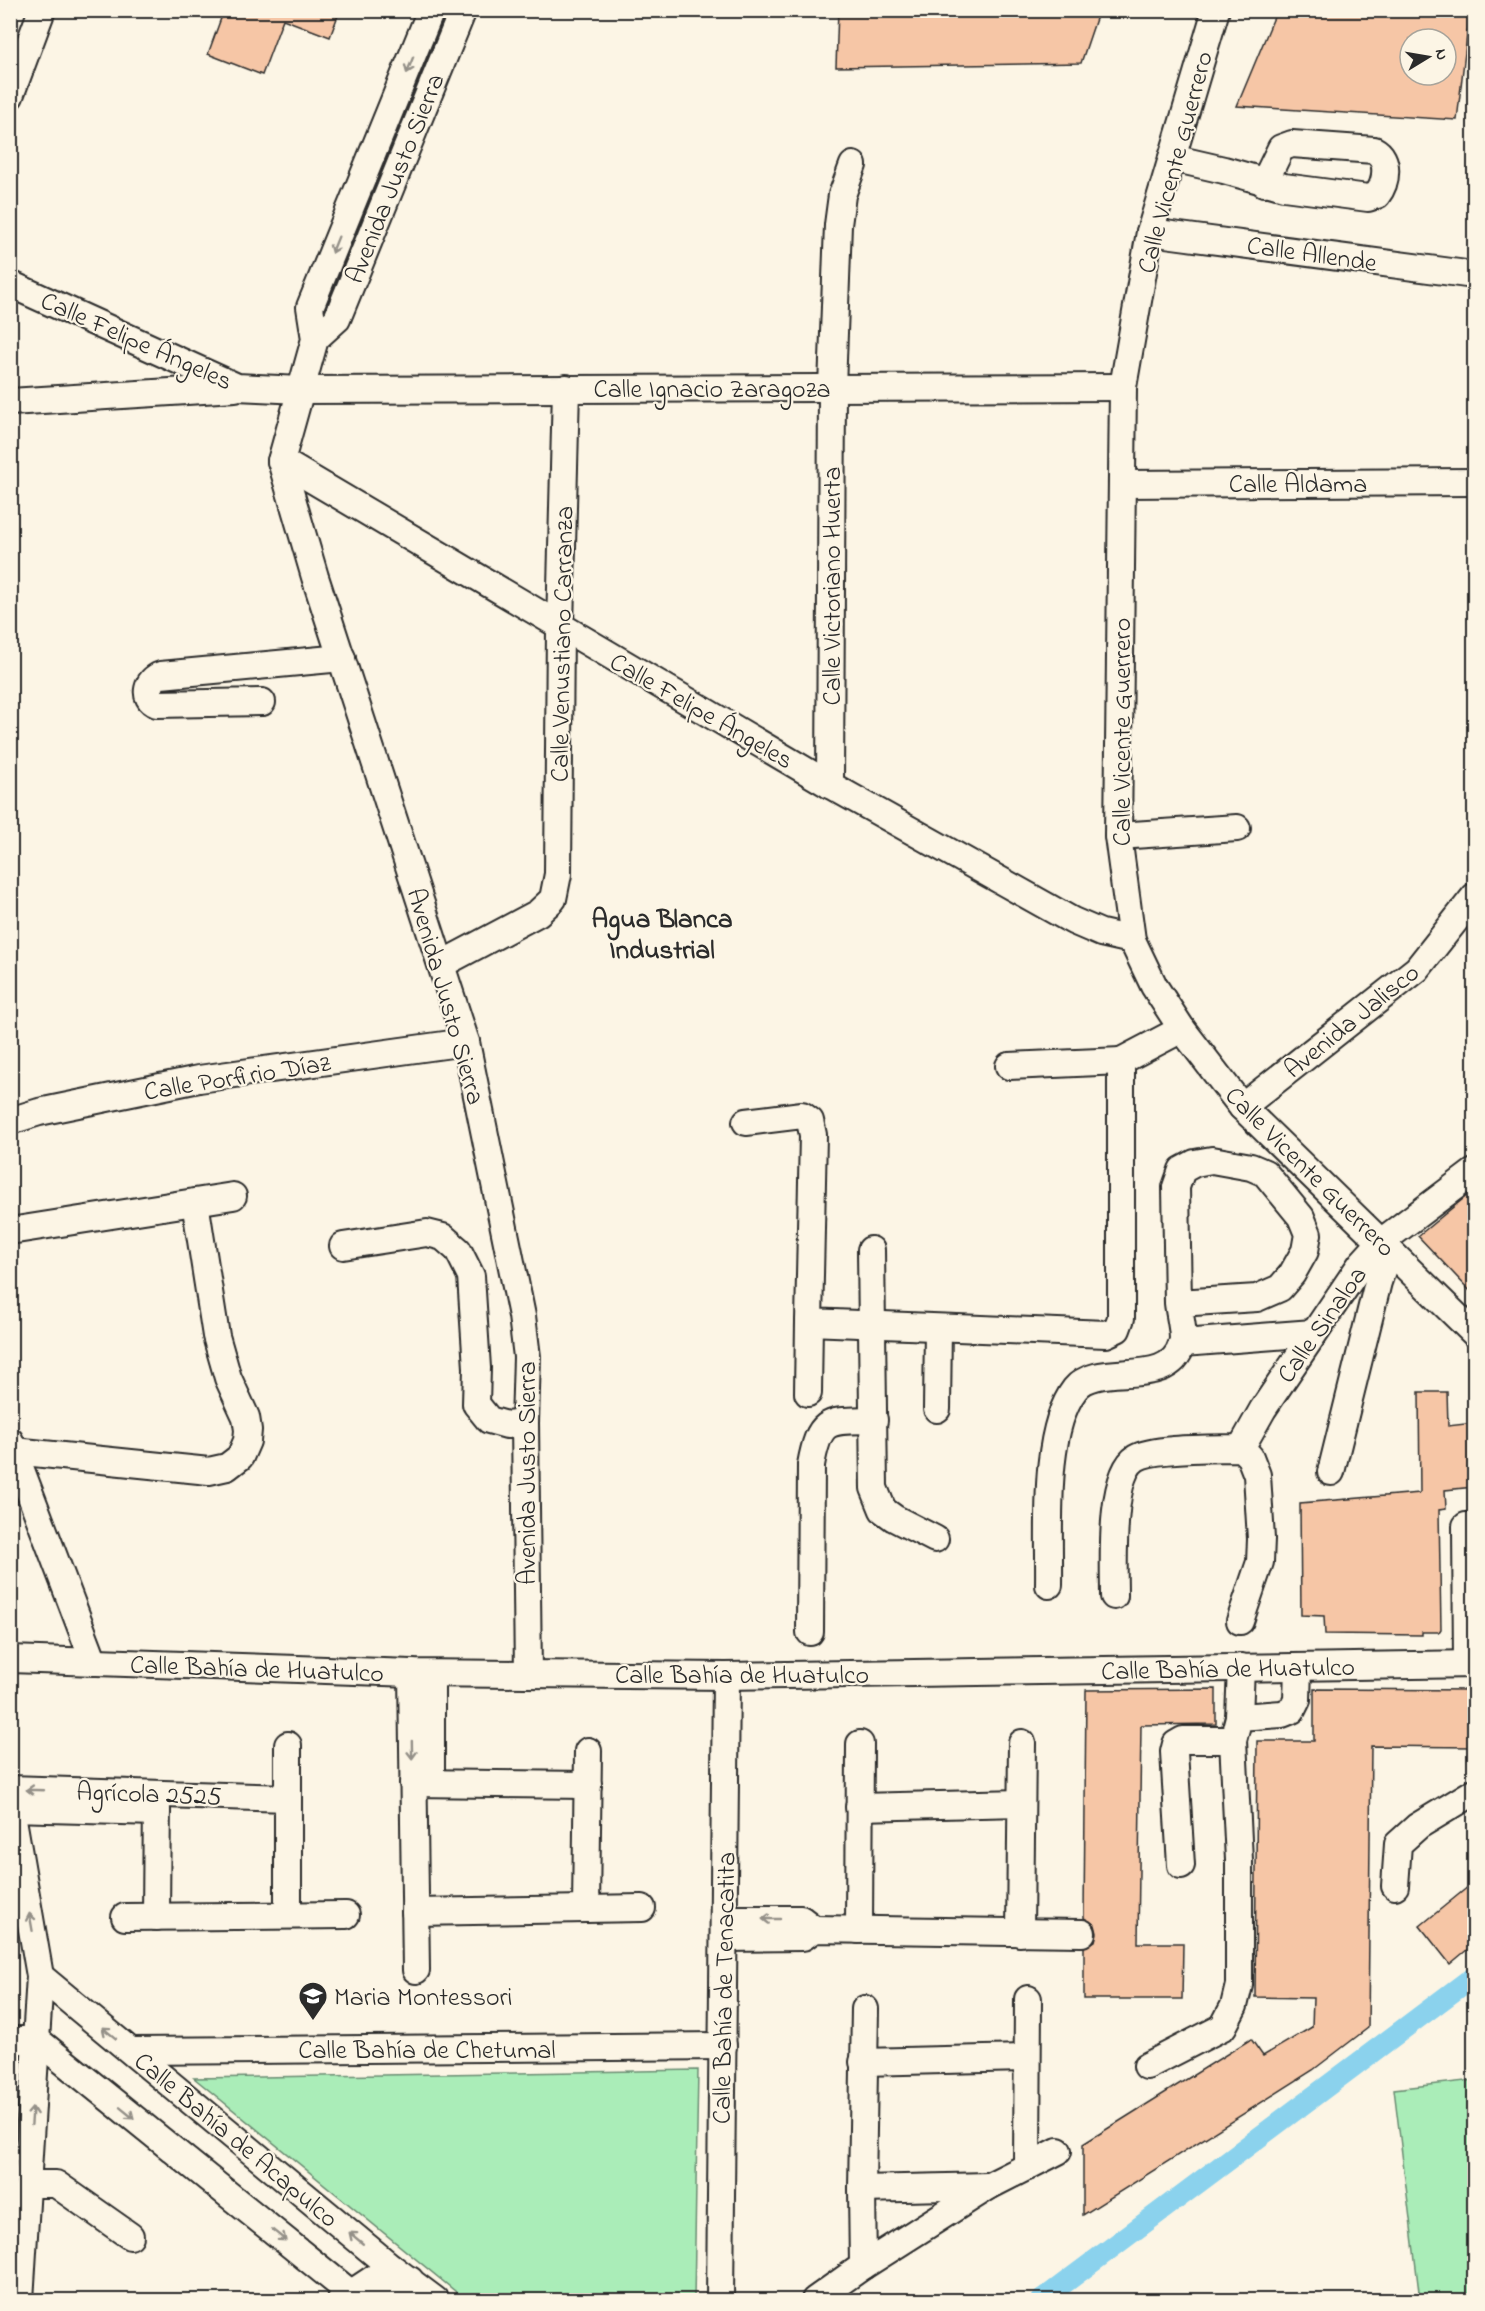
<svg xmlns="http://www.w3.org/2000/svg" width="1485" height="2311" viewBox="0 0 1485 2311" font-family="'Indie Flower',sans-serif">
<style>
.green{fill:#aaedb8;stroke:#6a8c72;stroke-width:1.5}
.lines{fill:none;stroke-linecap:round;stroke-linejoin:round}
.canal{stroke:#8bd2ed;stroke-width:21}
.building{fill:#f6c6a6;stroke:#2b2b2b;stroke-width:1.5;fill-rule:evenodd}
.minor-casing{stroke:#2b2b2b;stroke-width:30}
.minor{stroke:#fcf5e5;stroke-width:26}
.oneway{stroke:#949088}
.labels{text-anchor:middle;stroke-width:4.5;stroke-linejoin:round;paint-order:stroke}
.street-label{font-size:26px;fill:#2b2b2b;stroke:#fcf5e5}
.poi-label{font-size:26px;fill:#2b2b2b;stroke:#fcf5e5;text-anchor:start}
.neighbourhood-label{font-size:27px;font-weight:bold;fill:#2b2b2b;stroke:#fcf5e5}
</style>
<rect width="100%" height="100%" fill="#fcf5e5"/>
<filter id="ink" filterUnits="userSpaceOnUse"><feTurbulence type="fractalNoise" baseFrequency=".0167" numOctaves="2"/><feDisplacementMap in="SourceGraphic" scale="12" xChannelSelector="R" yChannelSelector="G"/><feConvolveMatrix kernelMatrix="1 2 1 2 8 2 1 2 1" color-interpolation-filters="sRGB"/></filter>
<g filter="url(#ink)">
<g class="green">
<polygon points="698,2070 694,2300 466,2300 194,2078"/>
<polygon points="1474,2080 1474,2300 1420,2300 1394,2089"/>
</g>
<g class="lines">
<polyline class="canal" points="1042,2300 1474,1976"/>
</g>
<g class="building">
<polygon points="224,10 340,10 330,37 283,19 262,75 208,54"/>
<polygon points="838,10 1099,10 1081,63 836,67"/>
<path d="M1277,10H1470L1457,120L1237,106ZM1410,39H1446V75H1410Z"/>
<polygon points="1474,1190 1474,1295 1418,1236"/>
<polygon points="1419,1392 1447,1392 1448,1426 1474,1423 1474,1487 1445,1490 1446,1509 1439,1510 1441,1629 1439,1632 1422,1632 1422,1635 1325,1634 1324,1616 1301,1615 1300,1503 1420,1493"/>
<polygon points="1216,1689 1216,1724 1141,1725 1138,1943 1183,1943 1182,1999 1084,1999 1084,1947 1095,1941 1097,1933 1095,1925 1084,1918 1086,1690"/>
<polygon points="1314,1689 1474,1690 1474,1747 1371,1746 1368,2028 1313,2070 1083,2215 1083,2144 1251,2039 1263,2056 1312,2027 1313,1998 1255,1997 1257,1741 1314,1741"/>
<polygon points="1474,1882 1474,1944 1450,1964 1420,1926"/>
</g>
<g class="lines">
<g class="minor-casing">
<g id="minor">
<polyline points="431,10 310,307 315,339 281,461 315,577 466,1042 522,1316 527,1357 525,1423 528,1674"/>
<polyline points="1216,10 1150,232 1123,387 1118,836 1132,940 1154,986 1182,1029 1242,1107 1474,1333"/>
<polyline points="10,96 42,10"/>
<path d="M1172,158L1224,170L1284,187L1368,198L1377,195C1387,182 1390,158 1374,150L1292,144L1281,148L1264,183"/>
<polyline points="1150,232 1474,275"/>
<polyline points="10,284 237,387 301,390 1123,387"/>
<polyline points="315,339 337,319 463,10"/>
<polyline points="10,402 235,388"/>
<polyline points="281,461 830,785 1073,921 1101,933 1132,940"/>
<polyline points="1122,484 1474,482"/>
<path d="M262,702L157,704C141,698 148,679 161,675L342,658"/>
<polyline points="830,785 832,387 838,225 842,195 853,165"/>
<polyline points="1118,836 1237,828"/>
<polyline points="442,964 538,913 553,899 558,874 560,627 566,388"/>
<polyline points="1009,1066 1121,1061"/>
<polyline points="1242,1107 1417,969 1474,897"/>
<polyline points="10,1121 39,1112 199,1079 466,1042"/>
<polyline points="746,1122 802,1115 810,1121 813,1135 809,1322 1106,1334 1117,1329 1121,1318 1121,1061 1182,1029"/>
<polyline points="10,1231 233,1196"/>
<polyline points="343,1246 427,1233 443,1237 458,1250 471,1276 477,1368 476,1404 489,1420 507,1425 525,1423"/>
<polyline points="871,1250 874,1488 883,1510 894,1518 935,1539"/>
<polyline points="1183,1343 1313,1333"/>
<polyline points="808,1393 809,1322"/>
<polyline points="937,1409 938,1328"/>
<polyline points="10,1441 94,1662"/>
<polyline points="1241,1448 1263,1409 1361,1264 1381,1242 1474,1172"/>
<polyline points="14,1451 209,1471 227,1467 240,1457 247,1441 248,1430 246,1417 228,1378 216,1336 195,1202"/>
<polyline points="1331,1472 1378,1282 1389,1250"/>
<polyline points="1466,1526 1467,1664"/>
<path d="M1049,1585C1050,1531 1042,1432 1075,1389C1098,1359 1169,1391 1182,1344C1185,1335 1179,1313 1178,1303L1257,1298L1280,1288L1292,1274L1305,1251L1308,1234L1301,1217L1265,1173L1251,1167L1212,1160L1195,1163L1182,1170L1176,1187L1178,1303"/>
<path d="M1114,1596C1114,1566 1109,1475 1136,1458C1155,1447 1217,1449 1241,1448L1250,1457L1257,1475L1261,1539L1260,1562L1240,1621"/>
<path d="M810,1632L811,1465C820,1416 829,1421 874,1420"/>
<polyline points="10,1659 412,1673 726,1676 1474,1664"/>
<polyline points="412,1673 416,1970"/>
<polyline points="1239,1717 1241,1667"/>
<polyline points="288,1745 288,1915"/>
<polyline points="413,1783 588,1785"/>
<polyline points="431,1783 431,1674"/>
<polyline points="10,1789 288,1798"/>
<polyline points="10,1802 40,1976 20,2300"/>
<polyline points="859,1807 1021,1803"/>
<polyline points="11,1808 157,1812"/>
<polyline points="1181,1865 1174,1752 1176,1744 1183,1740 1233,1740"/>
<polyline points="1395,1886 1398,1844 1418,1826 1474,1792"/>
<polyline points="586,1909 588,1751"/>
<polyline points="415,1912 642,1908"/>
<polyline points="125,1917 346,1915"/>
<polyline points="156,1917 157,1797"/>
<polyline points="724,1919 801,1919 814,1929"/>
<polyline points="859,1930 860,1744"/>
<polyline points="1020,1933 1022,1743"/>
<polyline points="724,1938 803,1937 814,1929 1082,1933"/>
<polyline points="40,1976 391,2267 435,2300"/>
<polyline points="10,2040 37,2040 359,2300"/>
<polyline points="132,2051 723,2046"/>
<polyline points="863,2062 1027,2058"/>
<polyline points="1147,2066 1223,2027 1234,2006 1239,1985 1239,1860 1233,1740 1239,1717 1282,1714 1292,1710 1297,1700 1298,1667"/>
<polyline points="1027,2167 1028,1999"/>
<polyline points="28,2184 56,2184 130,2236"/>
<polyline points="862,2189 989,2186"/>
<polyline points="863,2266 862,2189 865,2009"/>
<polyline points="341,2300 391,2267"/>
<polyline points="380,2300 410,2280"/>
<polyline points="720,2300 726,1676"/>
<polyline points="815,2300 863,2266 989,2186 1058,2151"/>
</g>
</g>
<use href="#minor" class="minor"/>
</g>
<defs><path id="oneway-shaft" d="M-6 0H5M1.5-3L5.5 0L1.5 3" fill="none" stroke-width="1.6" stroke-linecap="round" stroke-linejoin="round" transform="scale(1.5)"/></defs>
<g class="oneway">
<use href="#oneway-shaft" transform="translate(410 65) rotate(112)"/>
<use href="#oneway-shaft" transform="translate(335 245) rotate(112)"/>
<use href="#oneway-shaft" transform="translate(412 1750) rotate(89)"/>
<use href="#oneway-shaft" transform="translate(35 1790) rotate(-178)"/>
<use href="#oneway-shaft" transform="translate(771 1919) rotate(-180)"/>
<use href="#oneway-shaft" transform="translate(31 1922) rotate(-100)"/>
<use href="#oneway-shaft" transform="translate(109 2033) rotate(-141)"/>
<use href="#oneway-shaft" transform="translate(127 2113) rotate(39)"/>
<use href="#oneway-shaft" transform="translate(32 2116) rotate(-86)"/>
<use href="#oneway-shaft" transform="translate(279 2235) rotate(39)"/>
<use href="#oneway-shaft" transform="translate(356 2238) rotate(-140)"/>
</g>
</g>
<defs>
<g id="school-pin" transform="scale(1.5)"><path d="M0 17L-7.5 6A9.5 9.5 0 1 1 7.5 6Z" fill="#2b2b2b" stroke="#fcf5e5"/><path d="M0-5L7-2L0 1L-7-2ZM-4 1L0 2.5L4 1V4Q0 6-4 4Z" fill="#fff"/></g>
</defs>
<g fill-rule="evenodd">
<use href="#school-pin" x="313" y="1996"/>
</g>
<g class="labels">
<g class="street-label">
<text transform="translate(1174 162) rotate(-75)" y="9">Calle Vicente Guerrero</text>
<text transform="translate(394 178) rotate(-68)" y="9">Avenida Justo Sierra</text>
<text transform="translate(1312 253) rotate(8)" y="9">Calle Allende</text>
<text transform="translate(137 340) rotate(24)" y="9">Calle Felipe Ángeles</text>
<text x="712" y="397">Calle Ignacio Zaragoza</text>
<text x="1298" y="492">Calle Aldama</text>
<text transform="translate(831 586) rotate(-90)" y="9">Calle Victoriano Huerta</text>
<text transform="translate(561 644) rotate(-89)" y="9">Calle Venustiano Carranza</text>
<text transform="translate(702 710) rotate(30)" y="9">Calle Felipe Ángeles</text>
<text transform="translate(1121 732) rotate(-90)" y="9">Calle Vicente Guerrero</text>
<text transform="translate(447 996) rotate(74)" y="9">Avenida Justo Sierra</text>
<text transform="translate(1351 1020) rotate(-39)" y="9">Avenida Jalisco</text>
<text transform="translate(237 1076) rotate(-9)" y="9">Calle Porfirio Díaz</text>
<text transform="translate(1311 1171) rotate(45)" y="9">Calle Vicente Guerrero</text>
<text transform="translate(1321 1324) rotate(-55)" y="9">Calle Sinaloa</text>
<text transform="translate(526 1473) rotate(-90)" y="9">Avenida Justo Sierra</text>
<text transform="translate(257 1668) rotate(2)" y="9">Calle Bahía de Huatulco</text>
<text transform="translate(1228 1668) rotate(-1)" y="9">Calle Bahía de Huatulco</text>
<text x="742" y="1683">Calle Bahía de Huatulco</text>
<text transform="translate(149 1793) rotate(2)" y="9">Agrícola 2525</text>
<text transform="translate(723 1988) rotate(-89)" y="9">Calle Bahía de Tenacatita</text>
<text x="427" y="2058">Calle Bahía de Chetumal</text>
<text transform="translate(237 2139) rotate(40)" y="9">Calle Bahía de Acapulco</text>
</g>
<g class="poi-label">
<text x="334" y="2005">Maria Montessori</text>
</g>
<g class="neighbourhood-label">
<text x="662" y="927">Agua Blanca<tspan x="662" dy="31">Industrial</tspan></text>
</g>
</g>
<rect width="1485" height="2311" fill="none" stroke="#fcf5e5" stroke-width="36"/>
<rect x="18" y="18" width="1449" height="2275" fill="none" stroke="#2b2b2b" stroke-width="2" filter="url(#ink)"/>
<g transform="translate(1428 57) rotate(79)"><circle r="28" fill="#fcf5e5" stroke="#a8a49b" stroke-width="1.5"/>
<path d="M0-4.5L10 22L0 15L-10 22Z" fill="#2b2b2b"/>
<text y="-9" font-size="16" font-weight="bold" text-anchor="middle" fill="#2b2b2b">N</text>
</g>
</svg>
